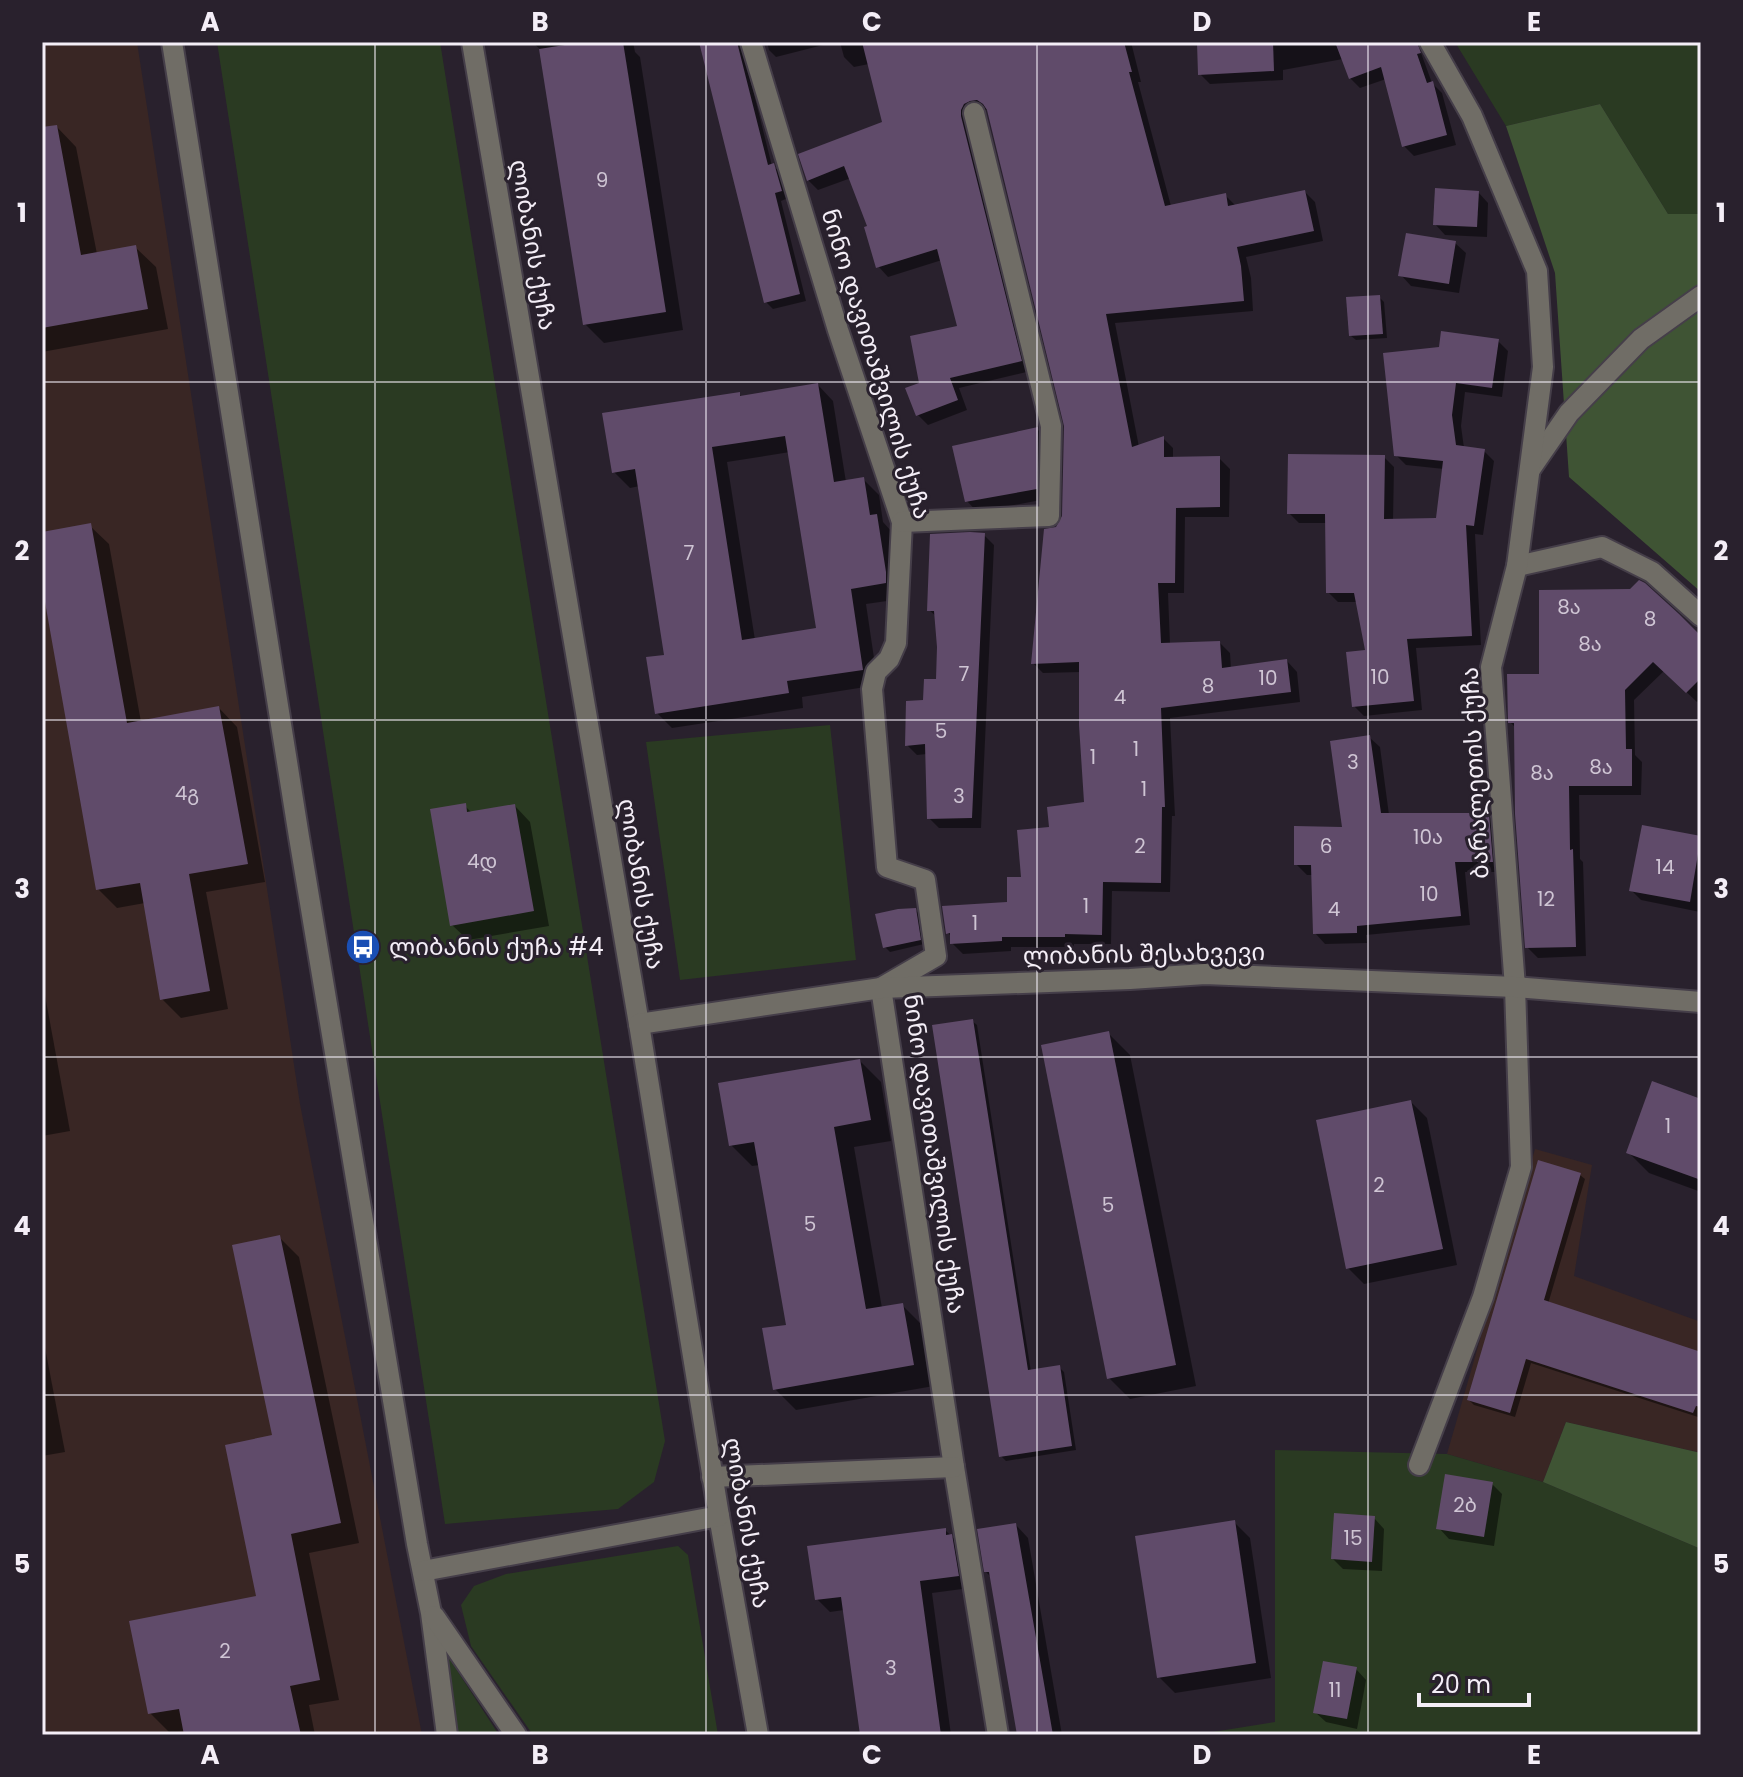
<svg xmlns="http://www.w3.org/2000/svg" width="1743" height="1777" viewBox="0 0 1743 1777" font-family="Poppins,'Noto Sans Georgian',sans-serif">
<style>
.industrial{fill:#392624}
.green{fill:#2a3a22}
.forest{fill:#3f5434}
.shadow{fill:#0007;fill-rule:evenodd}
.building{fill:#604b6a;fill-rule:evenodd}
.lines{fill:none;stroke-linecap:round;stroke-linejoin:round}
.minor-casing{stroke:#453e49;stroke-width:24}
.tertiary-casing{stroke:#453e49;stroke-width:24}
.minor{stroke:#706d66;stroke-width:20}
.tertiary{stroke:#706d66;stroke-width:20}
.grid{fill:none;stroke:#f4eef7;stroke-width:2;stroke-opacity:0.55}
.labels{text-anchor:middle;stroke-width:6;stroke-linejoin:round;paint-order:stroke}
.number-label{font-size:20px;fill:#cfc5d4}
.street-label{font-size:24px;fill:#f4eef7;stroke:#29212d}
.poi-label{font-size:24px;fill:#f4eef7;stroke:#29212d;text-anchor:start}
.neatline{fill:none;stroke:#f4eef7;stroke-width:3}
.grid-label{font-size:26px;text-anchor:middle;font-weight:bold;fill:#f4eef7}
</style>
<rect width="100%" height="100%" fill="#29212d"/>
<g class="industrial">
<polygon points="42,42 137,42 300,1104 422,1735 42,1735"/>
<polygon points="1535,1149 1592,1165 1574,1276 1701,1322 1701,1453 1566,1422 1543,1482 1447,1454"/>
</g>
<g class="green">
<polygon points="217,42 440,42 665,1441 654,1482 618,1509 445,1524"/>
<polygon points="1455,42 1701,42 1701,214 1668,214 1600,104 1506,126"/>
<polygon points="830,725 856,960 680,980 646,742"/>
<polygon points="1275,1450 1447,1454 1543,1482 1701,1549 1701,1735 1194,1735 1275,1722"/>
<polygon points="678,1546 688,1555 718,1735 533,1735 471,1646 461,1605 474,1586 506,1574"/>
<polygon points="443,1649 499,1735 458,1735"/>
</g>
<g class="forest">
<polygon points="1600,104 1668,214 1701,214 1701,592 1569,477 1555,273 1506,126"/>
<polygon points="1566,1422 1701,1453 1701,1549 1543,1482"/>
</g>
<g class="shadow">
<polygon points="532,42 633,42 635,52 640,57 683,330 604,343 585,324 542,51"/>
<polygon points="701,42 749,42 745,46 747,66 772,166 781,172 788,198 781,201 806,301 773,309 766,302"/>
<polygon points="767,42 835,42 776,57 769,50"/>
<polygon points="840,42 1131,42 1141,82 1138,82 1171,206 1225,195 1236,206 1305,192 1315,202 1323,241 1246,257 1251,278 1253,311 1115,323 1139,447 1163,438 1173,448 1173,459 1219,458 1230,469 1229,517 1185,517 1184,593 1168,593 1170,644 1220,643 1230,653 1231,669 1287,661 1297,672 1300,702 1170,718 1175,816 1172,816 1170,892 1112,891 1111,944 1074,944 1074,947 1011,947 1011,951 963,954 952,943 952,937 948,933 1009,904 1052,829 1086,804 1081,672 1043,673 1033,663 1058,528 1064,517 1066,426 989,110 981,110 1031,371 959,388 967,410 928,425 918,415 922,384 959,328 942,260 888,277 878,266 869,227 851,178 818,190 808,180 885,123 869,64 854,67 844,57"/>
<polygon points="1199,42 1417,42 1432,83 1442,93 1456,145 1414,156 1404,146 1386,79 1360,88 1350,78 1343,59 1283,70 1283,80 1210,84 1200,74"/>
<polygon points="56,126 76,147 97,254 135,247 156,267 168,329 42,352 42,129"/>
<polygon points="1478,192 1488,203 1487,237 1445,235 1435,224"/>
<polygon points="1455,243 1466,253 1459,293 1411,286 1401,275"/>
<polygon points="1379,297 1384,302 1387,338 1356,340 1351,336"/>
<polygon points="1498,341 1508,351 1502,397 1465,392 1461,426 1464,448 1484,451 1494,461 1483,535 1475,534 1481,645 1416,648 1422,710 1364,716 1354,706 1368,652 1358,602 1338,602 1328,592 1327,523 1299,523 1289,513 1384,457 1394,467 1393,521 1438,520 1444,469 1406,465 1396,455 1385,355"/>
<path d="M818,385L833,401L846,482L863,479L879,495L883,522L892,532L901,599L866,604L878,685L802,697L803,708L672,728L657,713L667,656L640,486L630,488L614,472L739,394L742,397ZM790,452L818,630L755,640L727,462Z"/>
<polygon points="1037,429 1047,439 1046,499 977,512 967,501"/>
<polygon points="90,526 109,544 141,722 219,708 237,727 265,882 206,892 228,1009 181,1018 162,999 145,903 117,908 98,889 42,574 42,534"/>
<polygon points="984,535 994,545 981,828 939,828 929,818 927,754 917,755 907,745 925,702 938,681 937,617 929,610"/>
<polygon points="1701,639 1701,698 1697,702 1664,671 1634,700 1635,755 1642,762 1641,795 1579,795 1580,859 1583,862 1586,956 1538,958 1527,947 1516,728 1510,722 1541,676"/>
<polygon points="1369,737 1380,747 1389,815 1488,815 1499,826 1502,872 1465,872 1470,925 1366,935 1367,943 1325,944 1315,933 1314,875 1307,875 1296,864 1344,829"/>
<polygon points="465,806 472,813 515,806 530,822 549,926 468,940 452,925"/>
<polygon points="1643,827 1701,838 1700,912 1641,900 1631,890"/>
<polygon points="915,910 920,914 924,944 890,952 885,947"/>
<polygon points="42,979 70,1131 42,1136"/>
<polygon points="972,1021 977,1025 1031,1372 1059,1367 1064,1372 1076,1450 1006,1461 1001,1456"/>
<polygon points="1109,1034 1130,1055 1196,1386 1130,1399 1109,1378"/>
<polygon points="860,1061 881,1082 891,1141 854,1147 882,1308 902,1305 923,1326 934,1386 796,1410 775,1389 789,1326 760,1165 752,1166 731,1145"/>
<polygon points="1701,1101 1701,1192 1649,1173 1628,1152"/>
<polygon points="1411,1102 1427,1118 1457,1265 1364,1284 1348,1268"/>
<polygon points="1580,1175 1585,1179 1548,1304 1701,1354 1701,1410 1698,1417 1531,1363 1515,1417 1474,1405 1469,1400"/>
<polygon points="279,1237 299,1257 359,1543 309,1553 339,1700 309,1705 315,1735 186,1735 185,1731 170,1733 150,1713 259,1597 275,1436"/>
<polygon points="42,1332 65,1452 42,1456"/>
<polygon points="1492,1484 1502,1494 1494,1546 1449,1539 1439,1528"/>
<polygon points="1374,1518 1384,1529 1382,1571 1343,1569 1333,1559"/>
<polygon points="1234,1522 1250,1538 1271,1678 1175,1693 1159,1677"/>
<polygon points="1016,1525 1028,1538 1062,1735 1019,1735 992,1578 986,1572"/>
<polygon points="945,1530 964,1548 970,1588 932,1593 951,1735 862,1735 844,1610 830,1612 817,1599"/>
<polygon points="1356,1669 1366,1680 1357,1729 1326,1722 1315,1712"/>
</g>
<g class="building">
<polygon points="584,42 623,42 666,312 583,325 539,49"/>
<polygon points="699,42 737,42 768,165 774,163 782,191 775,193 800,294 764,303"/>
<polygon points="862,42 1124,42 1132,72 1129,72 1165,206 1226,193 1228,206 1305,190 1314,231 1237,247 1241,266 1244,301 1106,314 1132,447 1164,436 1164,457 1220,456 1220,507 1176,508 1175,583 1158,583 1161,643 1220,641 1222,668 1287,659 1291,692 1161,708 1165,807 1162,807 1161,883 1103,882 1102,935 1065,934 1065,937 1002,937 1002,941 950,944 950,933 946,934 942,906 1007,902 1007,877 1021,877 1017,830 1049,827 1047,807 1084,802 1079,725 1079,662 1031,664 1044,529 1056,527 1062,516 1064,426 987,110 983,104 977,100 970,101 964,104 961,110 961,116 1022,361 950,378 958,400 916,416 905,388 919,383 910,336 957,326 937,249 876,268 864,227 867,226 844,166 807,181 798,154 882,122"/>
<polygon points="1197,42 1273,42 1274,71 1198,75"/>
<polygon points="1335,42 1417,42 1421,53 1417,54 1427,83 1433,81 1447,135 1402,147 1381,67 1349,79"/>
<polygon points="57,125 81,255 136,245 148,309 42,328 42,127"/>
<polygon points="1435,188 1479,191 1477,227 1433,225"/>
<polygon points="1406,233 1456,241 1449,284 1398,276"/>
<polygon points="1380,295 1383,334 1349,336 1346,297"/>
<polygon points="1441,331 1499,339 1492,388 1456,383 1452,415 1456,445 1485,449 1474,526 1466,525 1472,636 1407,639 1414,701 1352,707 1346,652 1365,650 1354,593 1326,593 1325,514 1287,514 1288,454 1385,455 1384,519 1436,518 1443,461 1394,456 1383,353 1439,347"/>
<path d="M818,383L834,482L864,477L870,515L877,514L886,572V583L851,589L863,670L787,681L789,693L655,714L646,657L664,655L635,469L612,473L602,413L740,392V396ZM785,436L816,628L742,640L712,447Z"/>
<polygon points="1038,427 1037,489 965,502 952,446"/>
<polygon points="91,523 127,723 219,706 248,864 189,874 210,991 160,1000 140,883 96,890 42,585 42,532"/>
<polygon points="970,532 985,533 972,818 927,819 925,744 905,746 906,701 923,700 924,679 936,679 937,647 934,611 927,611 930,534"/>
<polygon points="1639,580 1645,583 1679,614 1701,636 1701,678 1686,693 1653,662 1625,690 1626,749 1632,749 1632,786 1569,786 1570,850 1573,849 1576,947 1525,948 1515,814 1514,723 1508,723 1507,674 1539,674 1539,590 1630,589"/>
<polygon points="1370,735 1381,813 1489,813 1493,862 1455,862 1461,916 1357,926 1357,933 1313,934 1311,865 1294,865 1294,826 1342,827 1330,741"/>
<polygon points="466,803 467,812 515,804 534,911 450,926 430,809"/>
<polygon points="1642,825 1701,836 1690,902 1629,891"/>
<polygon points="916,908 921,940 883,948 875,914 898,909"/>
<polygon points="973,1019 1028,1370 1060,1365 1072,1446 999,1457 932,1025"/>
<polygon points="1109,1031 1176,1365 1107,1379 1041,1045"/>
<polygon points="860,1059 871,1120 834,1127 866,1309 903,1303 914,1365 773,1390 762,1328 786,1325 754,1142 729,1146 718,1083"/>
<polygon points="1652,1081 1701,1099 1701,1180 1626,1153"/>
<polygon points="1411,1100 1443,1249 1346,1269 1316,1120"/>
<polygon points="1538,1160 1581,1173 1544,1300 1701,1352 1701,1407 1696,1406 1693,1413 1526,1359 1510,1413 1467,1400"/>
<polygon points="280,1235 341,1523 291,1534 320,1680 290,1686 301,1735 184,1735 179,1709 148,1714 129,1621 256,1596 225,1445 272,1435 232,1245"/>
<polygon points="1445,1474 1493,1482 1484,1537 1436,1529"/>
<polygon points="1334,1513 1375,1516 1372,1562 1331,1559"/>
<polygon points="1235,1520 1256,1663 1157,1678 1135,1536"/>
<polygon points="1016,1523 1053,1735 1017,1735 989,1572 984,1572 977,1529"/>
<polygon points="946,1528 946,1535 952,1534 959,1576 920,1581 941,1735 860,1735 841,1597 815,1600 807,1546"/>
<polygon points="1323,1661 1357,1667 1347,1719 1313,1713"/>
</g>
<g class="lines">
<g class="minor-casing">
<g id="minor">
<polyline points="472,42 639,1024"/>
<polyline points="751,42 838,330 902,522 896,643 889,659 876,672 872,689 887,867 925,880 936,956 881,988 954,1467 998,1735"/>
<polyline points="1531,468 1569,413 1641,339 1701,296"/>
<polyline points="902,522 1049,516 1051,426 974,113"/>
<polyline points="1517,566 1602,547 1652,572 1701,616"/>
<polyline points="1419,1465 1483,1297 1521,1167 1515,987 1491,667 1517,566 1543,367 1537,271 1472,116 1430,42"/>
<polyline points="712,1477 954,1467"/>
<polyline points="719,1516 758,1735"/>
</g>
</g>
<g class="tertiary-casing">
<g id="tertiary">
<polyline points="172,42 299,837 417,1544 431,1613 447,1735"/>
<polyline points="423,1571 719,1516 639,1024 881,988 1130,979 1205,974 1515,987 1701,1002"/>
<polyline points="434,1616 516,1735"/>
</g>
</g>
<use href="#minor" class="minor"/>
<use href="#tertiary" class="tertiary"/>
</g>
<path class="grid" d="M375,42V1735M706,42V1735M1037,42V1735M1368,42V1735M42,382H1701M42,720H1701M42,1057H1701M42,1395H1701"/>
<defs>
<g id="bus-disc" transform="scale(1.8)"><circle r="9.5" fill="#1a4fb4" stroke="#29212d"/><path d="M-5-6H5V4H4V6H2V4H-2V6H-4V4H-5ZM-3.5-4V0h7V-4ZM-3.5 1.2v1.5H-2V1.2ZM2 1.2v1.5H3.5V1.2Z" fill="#fff"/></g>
</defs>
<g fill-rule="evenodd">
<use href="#bus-disc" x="363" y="947"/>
</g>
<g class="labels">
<g class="number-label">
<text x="602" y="187">9</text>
<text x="689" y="560">7</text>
<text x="1569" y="614">8ა</text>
<text x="1650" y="626">8</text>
<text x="1590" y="651">8ა</text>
<text x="964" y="681">7</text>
<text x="1380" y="684">10</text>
<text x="1268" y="685">10</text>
<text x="1208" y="693">8</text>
<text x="1120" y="704">4</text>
<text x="941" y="738">5</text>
<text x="1136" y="756">1</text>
<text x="1093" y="764">1</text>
<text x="1353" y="769">3</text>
<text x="1601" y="774">8ა</text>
<text x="1542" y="780">8ა</text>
<text x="1144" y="796">1</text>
<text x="187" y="800">4გ</text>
<text x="959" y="803">3</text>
<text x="1428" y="844">10ა</text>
<text x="1140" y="853">2</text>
<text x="1326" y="853">6</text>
<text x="482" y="868">4დ</text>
<text x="1665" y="874">14</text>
<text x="1429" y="901">10</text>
<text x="1546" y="906">12</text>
<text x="1086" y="913">1</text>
<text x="1334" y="916">4</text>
<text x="975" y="930">1</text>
<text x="1668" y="1133">1</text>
<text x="1379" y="1192">2</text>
<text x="1108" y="1212">5</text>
<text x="810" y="1231">5</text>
<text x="1465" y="1512">2ბ</text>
<text x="1353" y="1545">15</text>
<text x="225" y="1658">2</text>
<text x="891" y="1675">3</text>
<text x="1335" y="1697">11</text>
</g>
<g class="street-label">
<text transform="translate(533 245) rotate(80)" y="8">ლიბანის ქუჩა</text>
<text transform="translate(876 364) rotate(73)" y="8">ნინო დავითაშვილის ქუჩა</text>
<text transform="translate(1475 773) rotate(-93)" y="8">ბარალეთის ქუჩა</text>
<text transform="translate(641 884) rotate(80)" y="8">ლიბანის ქუჩა</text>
<text transform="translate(1144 954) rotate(-1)" y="8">ლიბანის შესახვევი</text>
<text transform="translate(934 1154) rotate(82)" y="8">ნინო დავითაშვილის ქუჩა</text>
<text transform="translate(747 1523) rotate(80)" y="8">ლიბანის ქუჩა</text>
</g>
<g class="poi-label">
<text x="389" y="955">ლიბანის ქუჩა #4</text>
</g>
</g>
<rect width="1743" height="1777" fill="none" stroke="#29212d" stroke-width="88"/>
<path d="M1419 1693v12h110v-12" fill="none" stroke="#f4eef7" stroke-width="4"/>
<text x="1431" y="1693" font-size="24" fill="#f4eef7" stroke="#29212d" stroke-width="6" paint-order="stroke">20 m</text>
<rect x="44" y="44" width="1655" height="1689" class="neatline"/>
<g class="grid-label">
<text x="210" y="31">A</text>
<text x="540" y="31">B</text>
<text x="872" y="31">C</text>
<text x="1202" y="31">D</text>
<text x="1534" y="31">E</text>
<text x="22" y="222">1</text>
<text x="1721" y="222">1</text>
<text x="22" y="560">2</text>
<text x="1721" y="560">2</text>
<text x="22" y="898">3</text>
<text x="1721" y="898">3</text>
<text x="22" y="1235">4</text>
<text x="1721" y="1235">4</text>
<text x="22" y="1573">5</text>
<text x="1721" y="1573">5</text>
<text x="210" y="1764">A</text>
<text x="540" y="1764">B</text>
<text x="872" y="1764">C</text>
<text x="1202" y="1764">D</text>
<text x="1534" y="1764">E</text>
</g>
</svg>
